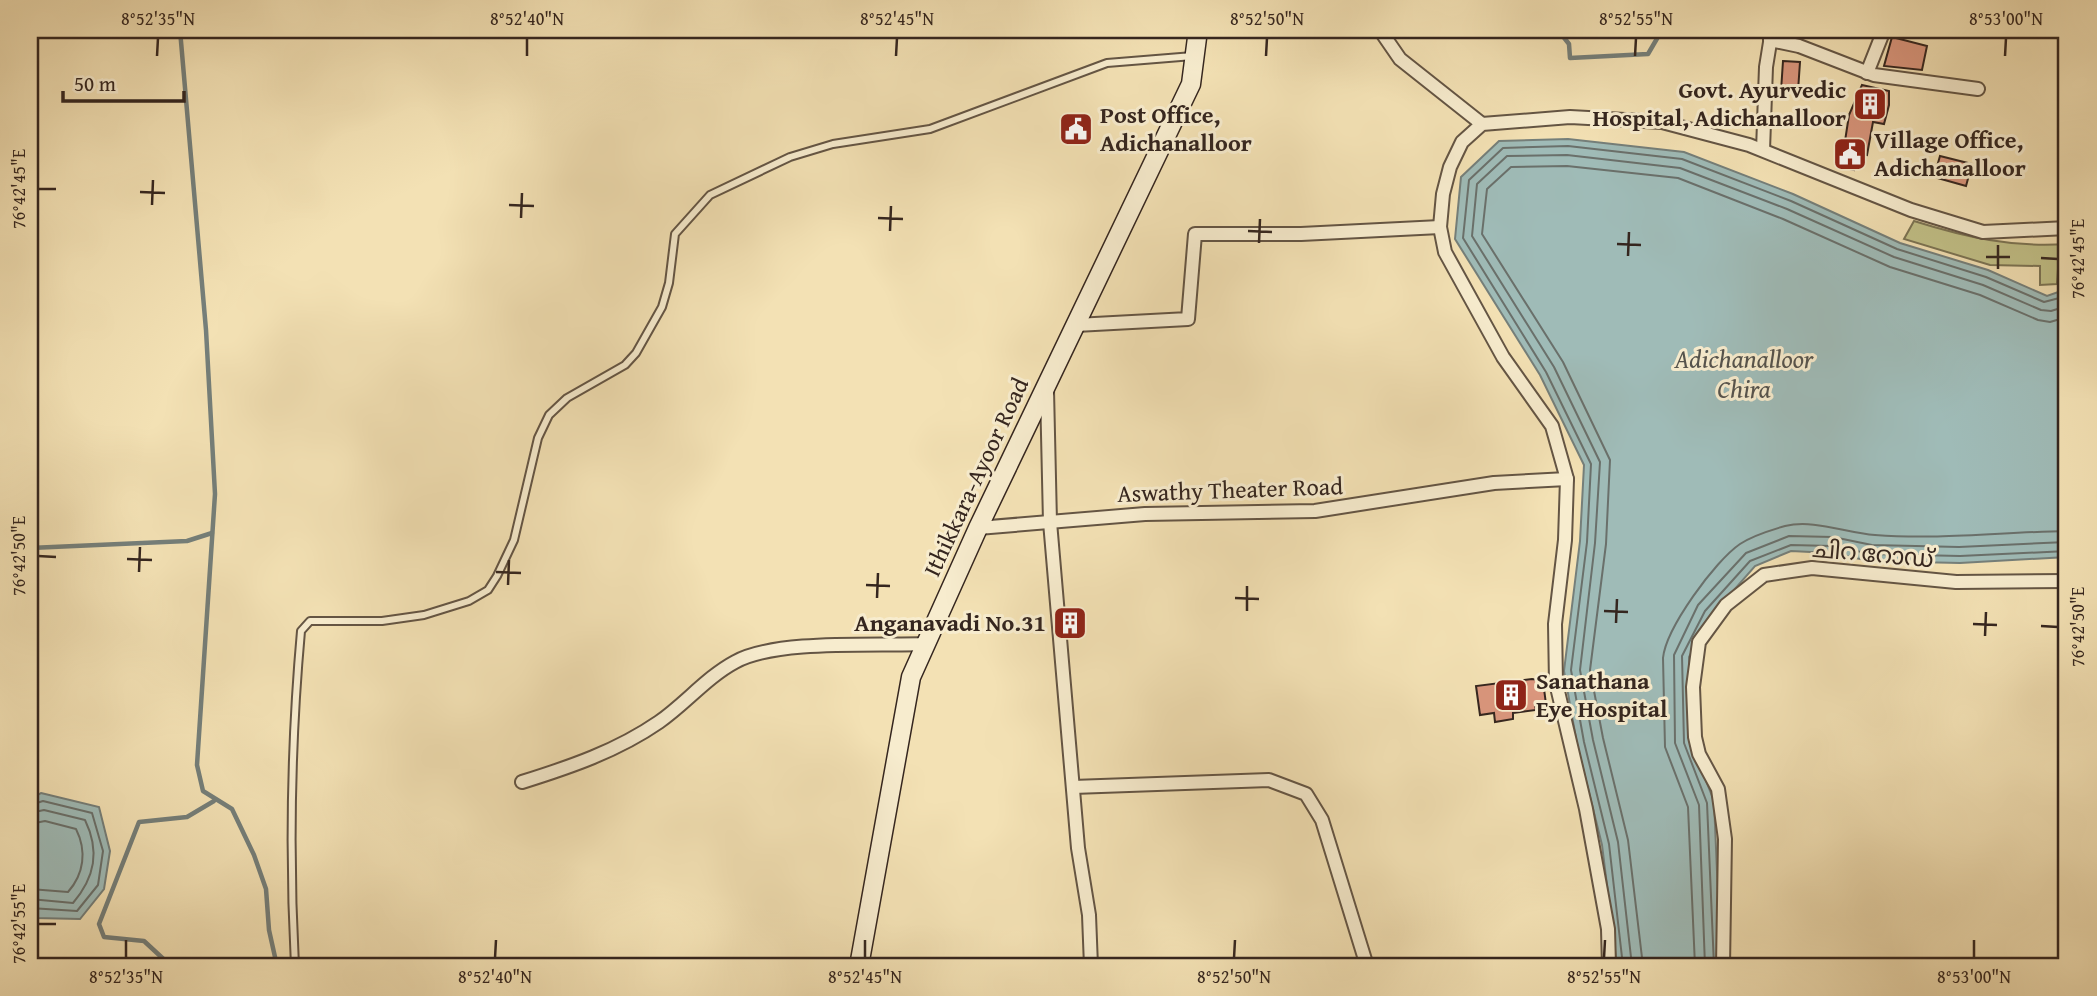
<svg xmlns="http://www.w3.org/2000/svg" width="2097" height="996" viewBox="0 0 2097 996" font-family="'Gentium Book Plus','Noto Sans Malayalam',serif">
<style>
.green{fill:#c2c188;stroke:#7c7454;stroke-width:2}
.water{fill:#9fbbb7;stroke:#757f7a;stroke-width:2}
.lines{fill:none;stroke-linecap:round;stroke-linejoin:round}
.shore{stroke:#6a706b;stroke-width:2}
.stream{stroke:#757f7a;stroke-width:4.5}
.building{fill:#da967d;stroke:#35261f;stroke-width:2}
.lane-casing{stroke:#645544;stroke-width:10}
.street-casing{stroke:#645544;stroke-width:16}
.secondary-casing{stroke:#35261f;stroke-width:21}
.lane{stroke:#f7ecce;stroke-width:6}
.street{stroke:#f7ecce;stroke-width:12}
.secondary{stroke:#f7ecce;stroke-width:18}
.ticks{fill:none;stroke:#35261f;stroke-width:2.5}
.labels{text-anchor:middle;stroke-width:6;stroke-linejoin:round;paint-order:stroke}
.poi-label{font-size:24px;font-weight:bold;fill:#35261f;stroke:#f7ecce;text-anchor:start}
.street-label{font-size:24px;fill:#35261f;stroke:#f7ecce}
.water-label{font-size:26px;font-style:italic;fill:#55534d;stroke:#f7ecce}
.neatline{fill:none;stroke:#35261f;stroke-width:2.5}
.ticks-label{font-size:18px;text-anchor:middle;fill:#35261f}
</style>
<rect width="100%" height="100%" fill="#f3e1b4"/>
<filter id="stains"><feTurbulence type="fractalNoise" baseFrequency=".00286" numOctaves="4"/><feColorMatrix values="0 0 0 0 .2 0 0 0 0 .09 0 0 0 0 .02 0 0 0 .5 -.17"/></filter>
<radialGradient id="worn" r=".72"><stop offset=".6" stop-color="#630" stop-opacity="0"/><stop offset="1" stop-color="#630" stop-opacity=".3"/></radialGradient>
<path class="green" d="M1914,221C1965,237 2013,248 2067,244V268L2058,269L2057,284L2040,285V266L1990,265L1904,239Z"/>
<g class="water">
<polygon points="1568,139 1684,152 1793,194 1900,243 1988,270 2047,296 2067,289 2067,557 1960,563 1870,561 1831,553 1791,551 1755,566 1711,616 1689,657 1691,743 1714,801 1721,966 1617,966 1602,845 1577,744 1564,671 1580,541 1584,465 1540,375 1455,239 1461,177 1499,141"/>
<polygon points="41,793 99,807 110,851 104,889 80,919 35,918 30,912 30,799"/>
</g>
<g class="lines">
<g class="shore">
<polyline points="30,805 43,801 92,813 103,851 98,885 77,911 30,908"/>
<path d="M30,813L44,810L85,820C100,851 95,877 73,903L30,899"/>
<path d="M30,824L45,821L76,829C87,851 84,874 68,892L30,889"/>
<polyline points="1623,966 1609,844 1584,742 1571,670 1587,542 1591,464 1546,372 1463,238 1469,180 1503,148 1568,146 1682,159 1791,201 1897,249 1986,277 2044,302 2067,296"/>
<polyline points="1632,966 1618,842 1593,740 1580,670 1595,543 1600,462 1554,367 1472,236 1477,184 1507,156 1567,155 1680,168 1787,209 1894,257 1983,285 2041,310 2051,311 2067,306"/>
<polyline points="1643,966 1628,840 1603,738 1590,670 1606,544 1610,460 1563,362 1482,234 1487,189 1511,167 1567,166 1678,178 1783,219 1890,267 1980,295 2038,320 2050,322 2067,317"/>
<path d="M1695,966L1688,807L1665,747L1663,658C1666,628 1715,561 1740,544C1752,536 1771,530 1785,526C1814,519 1846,533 1875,535C1939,540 2003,532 2067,531"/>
<polyline points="1705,966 1699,805 1675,743 1674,655 1698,605 1746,553 1789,536 1833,537 1872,545 1959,547 2067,542"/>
<polyline points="1714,966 1707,803 1684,743 1682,656 1705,611 1750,561 1791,545 1832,546 1871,554 1960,556 2067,551"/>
</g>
<g class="stream">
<polyline points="180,30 206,330 215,494 197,765 203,791 232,809 254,855 266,889 269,930 277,966"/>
<polyline points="1558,30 1569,44 1570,58 1648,54 1662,30"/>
<polyline points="30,548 187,541 212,533"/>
<polyline points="171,966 144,941 104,937 99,924 139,822 187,817 214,801"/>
</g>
</g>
<g class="building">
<polygon points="1892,37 1927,46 1922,70 1884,66"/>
<polygon points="1783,61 1800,62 1798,91 1781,91"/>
<polygon points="1862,85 1889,91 1889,105 1884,124 1873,122 1867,155 1857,153 1854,170 1841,167 1849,115"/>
<polygon points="1065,120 1088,121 1088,137 1065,137"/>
<polygon points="1940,156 1972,164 1966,186 1934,177"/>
<polygon points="1066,610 1078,610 1078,637 1069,637"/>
<polygon points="1532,679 1543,681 1546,704 1535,705 1536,710 1513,713 1513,719 1495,722 1494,713 1480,715 1476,686"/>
</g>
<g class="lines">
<g class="lane-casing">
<path id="lane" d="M295,966C289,855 291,742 301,631L310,621H382L424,615L469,601L488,590L497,576L514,540L538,438L549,415L567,398L625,365L636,353L662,307L669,283L675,234L710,195L790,157L833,144L930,129L1107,63L1193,56"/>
</g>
<g class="street-casing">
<g id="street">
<polyline points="1380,30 1400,59 1482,124"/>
<polyline points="1770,40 1799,46 1874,75 1978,89"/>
<polyline points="1867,73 1884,30"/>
<polyline points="1763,150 1766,67 1772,30"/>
<polyline points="1076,325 1188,319 1195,234 1301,234 1440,227"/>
<polyline points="1047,390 1050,522 1078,848 1089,915 1091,966"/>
<polyline points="978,528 1145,514 1315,511 1494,483 1567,479"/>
<path d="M522,782C570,767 617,751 659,722C685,704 707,677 735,662C776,639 877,646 926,644"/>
<polyline points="1073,787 1269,780 1306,794 1322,820 1367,966"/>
<polyline points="1609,966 1608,929 1586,809 1556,683 1555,624 1565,540 1567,479 1552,426 1503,357 1445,252 1440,227 1443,194 1450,167 1462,142 1482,124 1570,117 1662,122 1749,145 1911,210 1983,232 2067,228"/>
<polyline points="1723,966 1725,839 1718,789 1699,754 1695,737 1693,687 1699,642 1726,605 1764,575 1812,568 1956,582 2067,581"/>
</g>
</g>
<g class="secondary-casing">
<polyline id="secondary" points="859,966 911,677 978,528 1191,84 1198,30"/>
</g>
<use href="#lane" class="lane"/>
<use href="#street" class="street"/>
<use href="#secondary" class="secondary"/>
</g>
<path class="ticks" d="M157,56L158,38M527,56V38M896,56L897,38M1266,56L1267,38M1635,56L1636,38M2005,56L2006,38M38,189H56M140,192L165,193M152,205L153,180M509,205L534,206M521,218L522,193M878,218L903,219M890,231L891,206M1248,231L1272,232M1259,243L1260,219M1617,244L1641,245M1628,256L1629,232M1986,257H2010M2041,258L2058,259M1998,269V245M38,556L56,557M127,559L152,560M139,572L140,547M496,572L521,573M508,585L509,560M866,585L890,586M877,598L878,573M1235,598L1259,599M1247,611V586M1604,611L1628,612M1616,623L1617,599M1973,624L1997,625M2041,626L2058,627M1985,636L1986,612M38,924H56M126,958V940M495,958L496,940M865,958V940M1234,958L1235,940M1604,958L1605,940M1974,958V940"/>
<defs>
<g id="building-square" transform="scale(1.75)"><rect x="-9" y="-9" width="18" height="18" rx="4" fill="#8f2418" stroke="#f7ecce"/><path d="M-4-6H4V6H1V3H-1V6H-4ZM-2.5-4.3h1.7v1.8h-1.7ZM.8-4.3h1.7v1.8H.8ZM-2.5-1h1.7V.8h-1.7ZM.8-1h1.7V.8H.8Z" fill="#fff"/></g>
<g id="civic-square" transform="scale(1.75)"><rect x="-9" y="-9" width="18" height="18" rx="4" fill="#8f2418" stroke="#f7ecce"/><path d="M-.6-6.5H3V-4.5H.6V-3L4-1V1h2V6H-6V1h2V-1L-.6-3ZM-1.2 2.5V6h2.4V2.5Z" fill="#fff"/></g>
</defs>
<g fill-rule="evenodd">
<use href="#building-square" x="1870" y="104"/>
<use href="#civic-square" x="1076" y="129"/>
<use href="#civic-square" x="1850" y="154"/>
<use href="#building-square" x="1070" y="623"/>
<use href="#building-square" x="1511" y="695"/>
</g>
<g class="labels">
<g class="poi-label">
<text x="1846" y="98" text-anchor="end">Govt. Ayurvedic<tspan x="1846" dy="28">Hospital, Adichanalloor</tspan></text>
<text x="1100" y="123">Post Office,<tspan x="1100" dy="28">Adichanalloor</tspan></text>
<text x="1874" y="148">Village Office,<tspan x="1874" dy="28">Adichanalloor</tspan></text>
<text x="1046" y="631" text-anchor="end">Anganavadi No.31</text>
<text x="1536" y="689">Sanathana<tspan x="1536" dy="28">Eye Hospital</tspan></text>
</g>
<g class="street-label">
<text transform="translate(976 477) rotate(-65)" y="8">Ithikkara-Ayoor Road</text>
<text transform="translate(1230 490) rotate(-2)" y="8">Aswathy Theater Road</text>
<text transform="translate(1873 554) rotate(5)" y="8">ചിറ റോഡ്</text>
</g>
<g class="water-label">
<text x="1744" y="368">Adichanalloor<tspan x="1744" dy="30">Chira</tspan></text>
</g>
</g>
<rect width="2097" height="996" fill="none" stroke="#f3e1b4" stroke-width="77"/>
<path d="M63 91v10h121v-10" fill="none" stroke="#35261f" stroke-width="3.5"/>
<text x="74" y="91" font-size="21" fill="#35261f" stroke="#f7ecce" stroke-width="5" paint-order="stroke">50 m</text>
<rect x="38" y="38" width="2020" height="920" class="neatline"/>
<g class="ticks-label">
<text x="158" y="25">8°52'35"N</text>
<text x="527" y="25">8°52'40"N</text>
<text x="897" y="25">8°52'45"N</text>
<text x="1267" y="25">8°52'50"N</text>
<text x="1636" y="25">8°52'55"N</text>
<text x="2006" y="25">8°53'00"N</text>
<text transform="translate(19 189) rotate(-90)" y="6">76°42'45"E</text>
<text transform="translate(2078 259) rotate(-90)" y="6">76°42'45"E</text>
<text transform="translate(19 556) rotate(-90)" y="6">76°42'50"E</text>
<text transform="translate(2078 627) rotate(-90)" y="6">76°42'50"E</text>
<text transform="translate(19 924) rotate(-90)" y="6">76°42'55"E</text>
<text x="126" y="983">8°52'35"N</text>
<text x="495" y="983">8°52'40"N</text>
<text x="865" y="983">8°52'45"N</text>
<text x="1234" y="983">8°52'50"N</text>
<text x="1604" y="983">8°52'55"N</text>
<text x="1974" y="983">8°53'00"N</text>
</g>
<rect width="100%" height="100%" filter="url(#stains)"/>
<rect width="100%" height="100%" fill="url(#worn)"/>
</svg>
